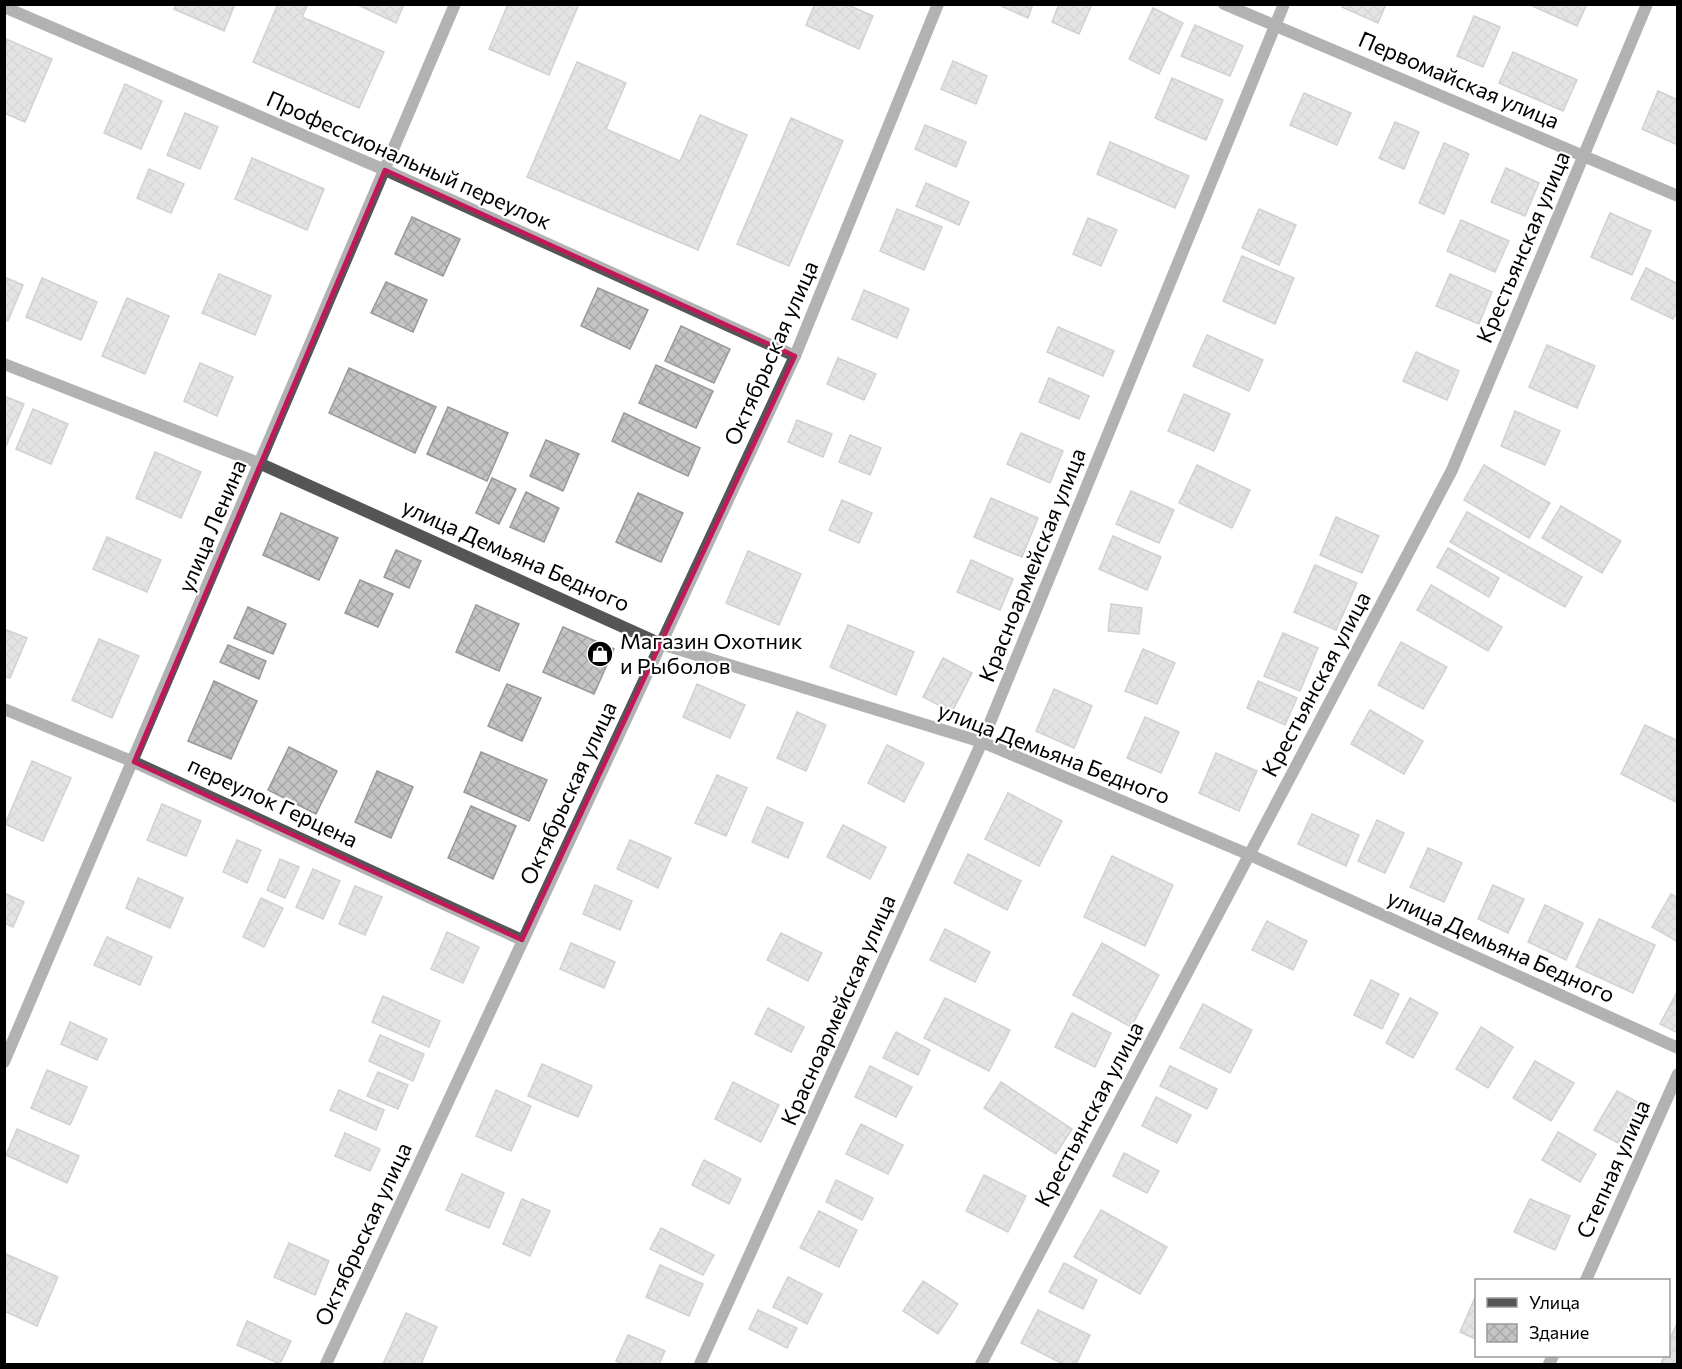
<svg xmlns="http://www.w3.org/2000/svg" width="1682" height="1369" viewBox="0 0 1682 1369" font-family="Commissioner,sans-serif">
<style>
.building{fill:url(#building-cross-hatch);stroke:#999;stroke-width:1.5}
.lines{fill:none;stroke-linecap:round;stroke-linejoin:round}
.minor{stroke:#555;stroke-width:12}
.marked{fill:none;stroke:#c2185b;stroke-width:4.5;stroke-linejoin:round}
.labels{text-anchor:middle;stroke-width:4.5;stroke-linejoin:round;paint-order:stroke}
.street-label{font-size:22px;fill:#000;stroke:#fff}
.poi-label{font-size:22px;fill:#000;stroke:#fff;text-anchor:start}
</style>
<defs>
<pattern id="building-cross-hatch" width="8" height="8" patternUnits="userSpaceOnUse" patternTransform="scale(1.5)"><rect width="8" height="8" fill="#c4c4c4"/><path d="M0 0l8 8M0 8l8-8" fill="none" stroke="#a7a7a7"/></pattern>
</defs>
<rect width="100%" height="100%" fill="#fff"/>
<g class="building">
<polygon points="176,4 235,4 224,31 174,9"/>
<polygon points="278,4 308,4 302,17 384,52 359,108 253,62"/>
<polygon points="356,4 404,4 396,23"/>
<polygon points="508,4 579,4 549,75 489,49"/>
<polygon points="815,4 846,4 873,16 859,49 806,25"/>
<polygon points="997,4 1033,4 1028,18"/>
<polygon points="1059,4 1092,4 1079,34 1052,22"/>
<polygon points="1343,4 1386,4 1378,23 1342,7"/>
<polygon points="1528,4 1587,4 1577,26"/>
<polygon points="1153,8 1183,23 1159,74 1129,59"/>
<polygon points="1474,16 1500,27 1483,67 1457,56"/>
<polygon points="1195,25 1243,46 1230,76 1181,56"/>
<polygon points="6,39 52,59 25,122 4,113"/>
<polygon points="1513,52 1577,80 1563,111 1499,83"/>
<polygon points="953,61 987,76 976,104 941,89"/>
<polygon points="577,62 626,83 606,129 680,161 700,115 747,135 698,250 527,177"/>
<polygon points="1172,78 1223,100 1206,140 1155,118"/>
<polygon points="125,84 162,101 141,149 104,133"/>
<polygon points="1658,91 1678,100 1678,145 1642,129"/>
<polygon points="1304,93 1351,113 1337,145 1290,125"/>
<polygon points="185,113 218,127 200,169 167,155"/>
<polygon points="791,118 843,141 789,266 737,244"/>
<polygon points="1395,122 1419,132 1404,169 1379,158"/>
<polygon points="925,125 966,142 956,167 915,149"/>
<polygon points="1110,142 1189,176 1175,208 1097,174"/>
<polygon points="1444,143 1469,154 1444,214 1419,203"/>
<polygon points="252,158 324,189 307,230 235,199"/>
<polygon points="1506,168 1539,183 1525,216 1491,202"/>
<polygon points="149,169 184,184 171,213 137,198"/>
<polygon points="926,183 969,202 959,225 916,206"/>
<polygon points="897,209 942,227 924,270 880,251"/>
<polygon points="1259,209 1296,225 1279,265 1242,248"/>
<polygon points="1610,213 1651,231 1632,275 1591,257"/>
<polygon points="412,217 460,239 443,276 395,254"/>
<polygon points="1088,218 1117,230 1101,266 1073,254"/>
<polygon points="1461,220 1509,241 1495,272 1447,251"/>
<polygon points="1242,256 1294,278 1275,324 1223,301"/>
<polygon points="1646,268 1678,284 1678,310 1673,319 1631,299"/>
<polygon points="219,274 271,296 255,335 202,313"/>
<polygon points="1450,274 1492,292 1479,324 1436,306"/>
<polygon points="4,277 23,285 8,321 4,319"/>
<polygon points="42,278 97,302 81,340 26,317"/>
<polygon points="386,282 427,300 413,332 371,313"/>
<polygon points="598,288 648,310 630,349 581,326"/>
<polygon points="864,290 909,309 897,338 852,319"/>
<polygon points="127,298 169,316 145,374 102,356"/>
<polygon points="681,326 730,349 714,383 665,361"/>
<polygon points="1058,327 1114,351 1103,376 1047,352"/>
<polygon points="1207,335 1263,360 1249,391 1193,366"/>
<polygon points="1547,345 1595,366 1577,408 1529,387"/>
<polygon points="1416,352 1459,371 1447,400 1403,381"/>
<polygon points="838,358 876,374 864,400 827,384"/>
<polygon points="200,363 233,377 217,416 184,401"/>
<polygon points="656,365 713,391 696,428 639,403"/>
<polygon points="349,368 436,407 415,453 329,413"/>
<polygon points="1049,378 1089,396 1079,419 1039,402"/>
<polygon points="1184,394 1230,414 1214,451 1168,431"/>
<polygon points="4,396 24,404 6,446 4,445"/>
<polygon points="448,407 508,433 487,481 427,454"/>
<polygon points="33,409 68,424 51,464 16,449"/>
<polygon points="1515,411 1560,431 1545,465 1501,446"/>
<polygon points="624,413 700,448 688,476 612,441"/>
<polygon points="797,420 832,434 823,457 788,442"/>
<polygon points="1021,433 1063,451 1050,483 1007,464"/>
<polygon points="850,435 881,448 870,475 839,462"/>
<polygon points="546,440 579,454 563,491 530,476"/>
<polygon points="155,452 201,472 181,518 136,498"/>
<polygon points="1197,465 1250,490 1232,528 1179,503"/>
<polygon points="1484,465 1550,503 1529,538 1464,500"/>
<polygon points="492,478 516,489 499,524 476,513"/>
<polygon points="1131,491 1174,510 1159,543 1116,524"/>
<polygon points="526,492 559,508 544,542 510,527"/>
<polygon points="638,493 683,513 661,562 616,542"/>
<polygon points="991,498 1038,518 1022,557 974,537"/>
<polygon points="842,500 872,513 859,543 829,530"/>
<polygon points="1561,506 1621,541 1602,573 1542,538"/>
<polygon points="1467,512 1582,577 1565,607 1450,542"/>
<polygon points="281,513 338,538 319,580 263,555"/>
<polygon points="1336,517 1379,536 1362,573 1320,555"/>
<polygon points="1113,536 1161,557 1147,590 1099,569"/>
<polygon points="107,537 161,560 147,592 93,569"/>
<polygon points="1448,548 1499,578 1489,597 1437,567"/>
<polygon points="396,550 421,561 409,588 384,577"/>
<polygon points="748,551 801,574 779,625 726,603"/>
<polygon points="971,560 1013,579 1000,610 957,592"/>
<polygon points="1315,565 1357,583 1336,630 1294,612"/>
<polygon points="360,580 393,594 378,627 345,613"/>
<polygon points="1431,585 1502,627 1488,651 1417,610"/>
<polygon points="1111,604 1142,608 1139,634 1108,631"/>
<polygon points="476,605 519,624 499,671 456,652"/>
<polygon points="248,607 286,624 273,654 234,638"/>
<polygon points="848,625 914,652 896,695 830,667"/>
<polygon points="563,627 614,649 594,694 543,672"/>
<polygon points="4,629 27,638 10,678 4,676"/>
<polygon points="1283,633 1318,648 1300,691 1264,676"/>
<polygon points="99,639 139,656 112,718 72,700"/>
<polygon points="1401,642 1447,667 1423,709 1378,685"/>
<polygon points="228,645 266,661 259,679 220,662"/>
<polygon points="1143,649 1175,663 1157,704 1125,691"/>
<polygon points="943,658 972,673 952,712 923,697"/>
<polygon points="214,681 257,701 231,759 188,741"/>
<polygon points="1258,681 1297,698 1285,725 1247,708"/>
<polygon points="507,684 541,698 522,741 488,726"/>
<polygon points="697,684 745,705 730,738 683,717"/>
<polygon points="1054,689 1092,706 1074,748 1036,731"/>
<polygon points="1370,710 1423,741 1404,774 1351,744"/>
<polygon points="797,712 826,725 806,771 777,758"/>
<polygon points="1145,717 1179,732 1161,773 1127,758"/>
<polygon points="1645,725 1678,741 1678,803 1621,774"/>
<polygon points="887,745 924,763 904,802 868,783"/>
<polygon points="289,747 337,771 316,814 268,790"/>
<polygon points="481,752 547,780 529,821 464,792"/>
<polygon points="1216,753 1257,771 1239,811 1199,793"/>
<polygon points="32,761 71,778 43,841 5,824"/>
<polygon points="377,771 413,787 391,838 355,822"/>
<polygon points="717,775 747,788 726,836 695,823"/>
<polygon points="1008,793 1062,821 1039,866 985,839"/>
<polygon points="162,804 201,821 186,856 147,840"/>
<polygon points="471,806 516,826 493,879 448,858"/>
<polygon points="767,807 803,823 788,858 752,842"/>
<polygon points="1312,814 1359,835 1346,866 1298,844"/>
<polygon points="1377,820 1404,833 1385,873 1358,861"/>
<polygon points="843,825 886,847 870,879 827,857"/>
<polygon points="237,840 261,850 247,883 223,872"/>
<polygon points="630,840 671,858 658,888 617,869"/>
<polygon points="1428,848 1462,863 1444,902 1410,887"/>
<polygon points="968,854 1021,881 1007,910 954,883"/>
<polygon points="1112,856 1173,885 1145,946 1084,917"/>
<polygon points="280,859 299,867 285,898 267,890"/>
<polygon points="313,869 340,881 323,919 296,907"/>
<polygon points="138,878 183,898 170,928 126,908"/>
<polygon points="595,885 632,901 620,930 583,914"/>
<polygon points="1493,885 1524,899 1508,933 1478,919"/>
<polygon points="355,886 382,897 365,935 339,924"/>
<polygon points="4,893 24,902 13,927 4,923"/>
<polygon points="1671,894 1678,898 1678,942 1652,927"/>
<polygon points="261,898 283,908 264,947 243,937"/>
<polygon points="1545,905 1583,923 1566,960 1528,942"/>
<polygon points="1599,919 1655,945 1633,993 1576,967"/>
<polygon points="1267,921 1307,941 1293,970 1252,950"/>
<polygon points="945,929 990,952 975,982 930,960"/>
<polygon points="447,932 479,947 463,983 431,969"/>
<polygon points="781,933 822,953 808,981 767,960"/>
<polygon points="107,937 152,957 140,985 94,965"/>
<polygon points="571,943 615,962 604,988 560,969"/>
<polygon points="1102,943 1159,975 1131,1027 1073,995"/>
<polygon points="1371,980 1399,994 1382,1029 1354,1015"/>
<polygon points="1678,990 1678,1033 1660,1024"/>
<polygon points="383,996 440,1021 429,1047 372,1022"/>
<polygon points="945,998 1010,1030 989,1071 924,1038"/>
<polygon points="1410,998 1438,1013 1413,1058 1386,1043"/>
<polygon points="1203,1004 1252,1030 1230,1073 1180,1048"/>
<polygon points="768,1008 804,1027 791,1052 755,1034"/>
<polygon points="1072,1013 1111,1033 1095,1067 1055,1047"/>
<polygon points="70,1022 107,1039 97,1060 61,1044"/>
<polygon points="1481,1027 1513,1047 1488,1088 1456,1069"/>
<polygon points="896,1032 930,1050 918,1075 883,1058"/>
<polygon points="380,1035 424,1054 413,1081 369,1061"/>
<polygon points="1535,1061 1574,1083 1551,1121 1513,1098"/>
<polygon points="542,1064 592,1086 578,1117 528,1096"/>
<polygon points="870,1066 912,1087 896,1117 855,1097"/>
<polygon points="1170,1066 1217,1089 1207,1109 1160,1086"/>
<polygon points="47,1070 87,1087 70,1125 31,1108"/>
<polygon points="378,1072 408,1085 398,1109 367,1096"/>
<polygon points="733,1082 779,1105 761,1142 715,1119"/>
<polygon points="1001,1082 1072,1129 1056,1154 984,1108"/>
<polygon points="339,1090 384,1110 376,1130 330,1110"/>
<polygon points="496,1090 531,1106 511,1151 476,1136"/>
<polygon points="1617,1091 1641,1104 1618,1143 1594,1130"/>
<polygon points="1156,1097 1191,1115 1177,1143 1142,1126"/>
<polygon points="861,1124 903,1145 888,1174 846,1154"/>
<polygon points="17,1129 79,1156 67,1183 6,1155"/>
<polygon points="1558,1132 1596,1154 1580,1182 1542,1160"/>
<polygon points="345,1133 380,1149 370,1171 335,1156"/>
<polygon points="1124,1153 1159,1171 1147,1193 1113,1176"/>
<polygon points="704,1160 741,1179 729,1204 692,1185"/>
<polygon points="462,1174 504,1193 489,1228 446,1210"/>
<polygon points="984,1175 1026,1196 1008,1232 966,1211"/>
<polygon points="836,1180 873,1198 862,1220 826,1202"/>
<polygon points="522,1199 550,1211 530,1256 503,1244"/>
<polygon points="1530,1199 1570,1216 1555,1250 1514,1232"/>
<polygon points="1101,1210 1167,1247 1140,1294 1074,1257"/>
<polygon points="819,1211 857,1230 839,1267 800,1248"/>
<polygon points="661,1228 714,1255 703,1275 650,1249"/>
<polygon points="289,1243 329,1261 315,1295 274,1277"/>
<polygon points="6,1254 58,1277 37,1326 4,1311"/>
<polygon points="1064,1263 1097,1280 1083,1309 1049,1292"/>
<polygon points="660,1265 703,1284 689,1316 646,1297"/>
<polygon points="788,1277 822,1294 807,1324 773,1307"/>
<polygon points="923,1281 958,1304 938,1334 903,1311"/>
<polygon points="1476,1295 1476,1339 1460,1332"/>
<polygon points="758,1310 797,1328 787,1348 749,1329"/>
<polygon points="1038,1310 1090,1335 1076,1364 1063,1364 1021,1343"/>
<polygon points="406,1313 437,1327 421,1364 383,1364"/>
<polygon points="247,1321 291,1341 280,1364 237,1345"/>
<polygon points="1678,1321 1678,1364 1661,1364 1664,1356 1668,1356 1668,1344"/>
<polygon points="628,1335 665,1351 659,1364 623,1364 616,1361"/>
</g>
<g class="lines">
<g class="minor">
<polyline points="1224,4 1678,196"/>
<polyline points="4,7 385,170 795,356"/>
<polyline points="4,364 261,464 661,644 982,742 1250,855 1678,1048"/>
<polyline points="4,709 134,762 522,940"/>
<polyline points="4,1062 455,4"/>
<polyline points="1586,1280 1678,1074"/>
<polyline points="326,1364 795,356 938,4"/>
<polyline points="700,1364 982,742 1284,4"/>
<polyline points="981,1364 1452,470 1647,4"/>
<polyline points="1549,1364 1553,1356"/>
</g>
</g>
<path d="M0 0H1682V1369H0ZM385,170L795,356L522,940L134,762Z" fill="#fff" fill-opacity=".55" fill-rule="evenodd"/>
<path class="marked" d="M385,170L795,356L522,940L134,762Z"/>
<defs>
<g id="shop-disc" transform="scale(1.35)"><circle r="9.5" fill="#000" stroke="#fff"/><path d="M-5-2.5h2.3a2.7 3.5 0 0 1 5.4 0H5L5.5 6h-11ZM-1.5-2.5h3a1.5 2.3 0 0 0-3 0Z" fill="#fff"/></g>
</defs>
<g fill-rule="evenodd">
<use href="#shop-disc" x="600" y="654"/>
</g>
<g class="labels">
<g class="street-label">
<text transform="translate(1459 80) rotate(23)" y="8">Первомайская улица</text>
<text transform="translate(409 160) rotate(24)" y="8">Профессиональный переулок</text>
<text transform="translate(1523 247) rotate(-67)" y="8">Крестьянская улица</text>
<text transform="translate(771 353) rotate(-66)" y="8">Октябрьская улица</text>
<text transform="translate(212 526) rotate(-67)" y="8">улица Ленина</text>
<text transform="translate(516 555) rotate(24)" y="8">улица Демьяна Бедного</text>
<text transform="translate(1032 565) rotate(-68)" y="8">Красноармейская улица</text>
<text transform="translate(1316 684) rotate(-62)" y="8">Крестьянская улица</text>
<text transform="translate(1054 753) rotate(21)" y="8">улица Демьяна Бедного</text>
<text transform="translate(568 793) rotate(-65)" y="8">Октябрьская улица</text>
<text transform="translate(273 802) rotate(25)" y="8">переулок Герцена</text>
<text transform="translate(1501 946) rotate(24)" y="8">улица Демьяна Бедного</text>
<text transform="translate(838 1010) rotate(-66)" y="8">Красноармейская улица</text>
<text transform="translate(1089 1114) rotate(-62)" y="8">Крестьянская улица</text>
<text transform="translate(1613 1169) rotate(-66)" y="8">Степная улица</text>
<text transform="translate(363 1234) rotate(-65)" y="8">Октябрьская улица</text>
</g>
<g class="poi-label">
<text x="620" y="649">Магазин Охотник<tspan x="620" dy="25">и Рыболов</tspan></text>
</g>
</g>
<rect width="1682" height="1369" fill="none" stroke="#000000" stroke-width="12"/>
<rect x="1475" y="1279" width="195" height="78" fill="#ffffff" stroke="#999999" stroke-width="1.5"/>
<rect x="1487" y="1298" width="30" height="9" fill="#555555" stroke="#999999" stroke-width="1.5"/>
<text x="1529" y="1309" font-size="18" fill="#000000">Улица</text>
<rect x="1487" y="1324" width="30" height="18" fill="url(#building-cross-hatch)" stroke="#999999" stroke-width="1.5"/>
<text x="1529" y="1339" font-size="18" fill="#000000">Здание</text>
</svg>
